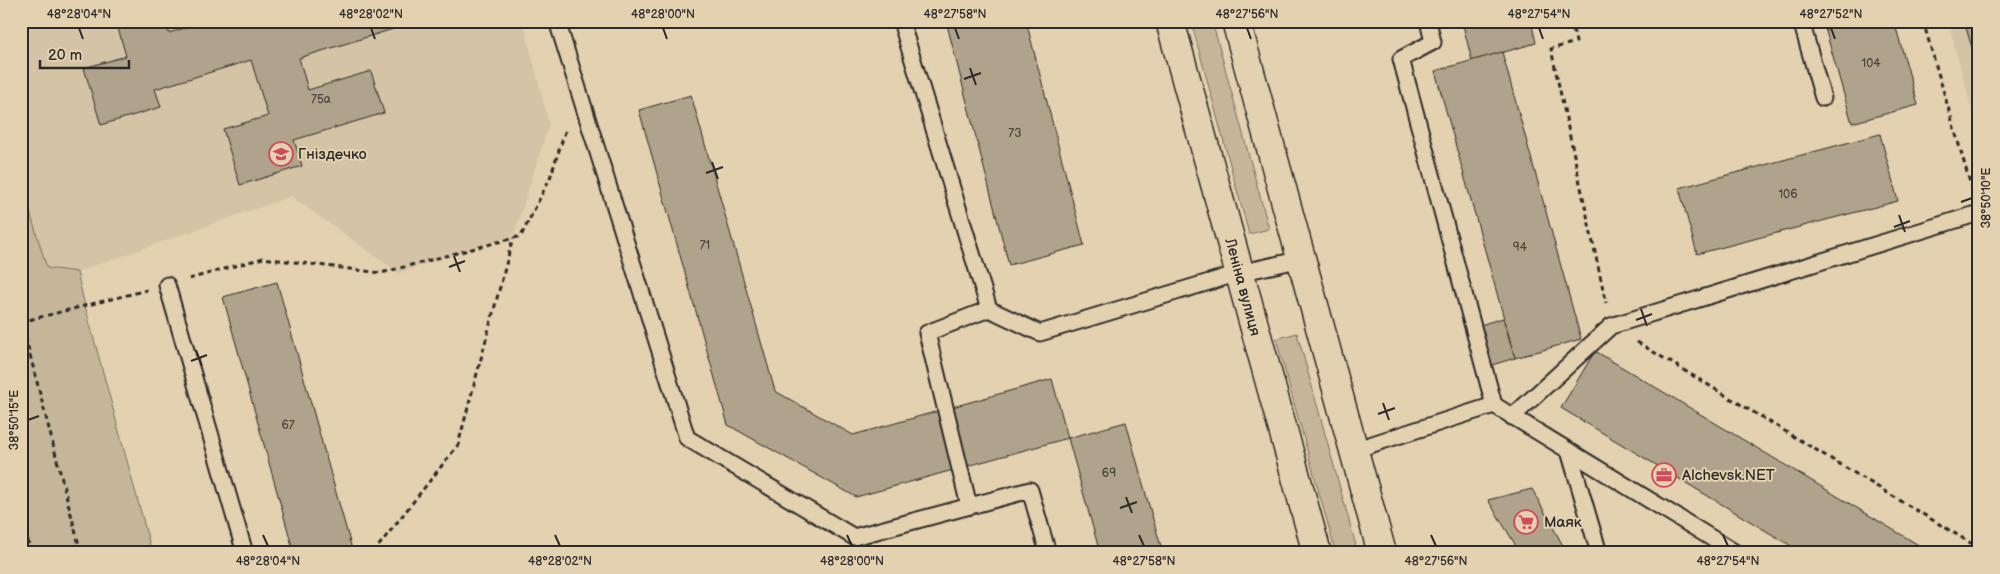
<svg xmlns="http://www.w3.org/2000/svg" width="2000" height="574" viewBox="0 0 2000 574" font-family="'Balsamiq Sans',sans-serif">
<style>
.built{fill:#d4c3a4}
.green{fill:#c6b699;stroke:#787062}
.building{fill:#b0a38b;stroke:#2b2b2b}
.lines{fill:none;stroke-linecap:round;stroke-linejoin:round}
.service-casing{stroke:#2b2b2b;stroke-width:19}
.tertiary-casing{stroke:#2b2b2b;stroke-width:31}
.path{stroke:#2b2b2b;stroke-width:3;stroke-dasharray:5 4;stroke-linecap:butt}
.service{stroke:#e4d1af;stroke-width:15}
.tertiary{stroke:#e4d1af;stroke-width:28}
.ticks{fill:none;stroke:#2b2b2b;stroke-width:2}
.labels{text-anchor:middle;stroke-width:4;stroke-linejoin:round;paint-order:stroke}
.number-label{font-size:12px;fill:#4c4943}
.poi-label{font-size:15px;fill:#2b2b2b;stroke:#e4d1af;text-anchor:start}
.street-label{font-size:15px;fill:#2b2b2b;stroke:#e4d1af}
.neatline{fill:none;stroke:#2b2b2b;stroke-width:2}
.ticks-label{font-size:12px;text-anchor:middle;fill:#2b2b2b}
</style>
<rect width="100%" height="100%" fill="#e4d1af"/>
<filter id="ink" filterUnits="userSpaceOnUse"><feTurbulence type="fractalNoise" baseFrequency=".02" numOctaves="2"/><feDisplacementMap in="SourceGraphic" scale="10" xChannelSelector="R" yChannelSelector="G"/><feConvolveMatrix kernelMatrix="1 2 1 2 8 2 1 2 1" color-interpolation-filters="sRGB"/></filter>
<g filter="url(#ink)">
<g class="built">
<polygon points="21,21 523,21 549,124 514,235 399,273 291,196 77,272 47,268 21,183"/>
<polygon points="1948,21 1979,21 1979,136"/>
</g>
<g class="green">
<polygon points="1191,21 1212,21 1269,229 1249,234"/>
<polygon points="21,183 47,268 77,272 85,306 152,553 21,553"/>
<polygon points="1297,333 1358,553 1336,553 1276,339"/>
</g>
<g class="building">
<polygon points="116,21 165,21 169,33 207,21 419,21 299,58 308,90 371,71 384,113 294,140 302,166 240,185 223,129 268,116 251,60 155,89 161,107 101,125 84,68 126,56"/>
<polygon points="946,21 1026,21 1084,245 1009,265"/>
<polygon points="1462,21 1531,21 1536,43 1472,61"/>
<polygon points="1823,21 1894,21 1918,105 1852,123"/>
<polygon points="1964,21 1979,21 1979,71"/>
<polygon points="1502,52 1581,339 1515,358 1435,71"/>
<polygon points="691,95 775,391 853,435 1052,379 1068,438 856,497 728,425 639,110"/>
<polygon points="1880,134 1898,201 1697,254 1679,188"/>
<polygon points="277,282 353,553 294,553 223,297"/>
<polygon points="1503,318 1515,358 1492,365 1480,325"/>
<polygon points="1595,351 1932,553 1803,553 1561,408"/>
<polygon points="1126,422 1150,509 1163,553 1100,553 1068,438"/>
<polygon points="1532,489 1567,553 1510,553 1515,544 1488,500"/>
</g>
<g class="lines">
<g class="service-casing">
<g id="service">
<polyline points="557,21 687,438 854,537 1030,490 1048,553"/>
<polyline points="901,21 989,309 1040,333 1239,273 1302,259"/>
<polyline points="1428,21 1433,42 1401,59 1494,405"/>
<polyline points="1801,21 1823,98"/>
<polyline points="167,285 245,553"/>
<polyline points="1512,417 1611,326 1979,213"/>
<polyline points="1354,450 1494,405 1736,553"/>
<polyline points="1569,451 1599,553"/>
<polyline points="969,506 927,333 989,309"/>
</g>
</g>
<g class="tertiary-casing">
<g id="tertiary">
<polyline points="1170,21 1317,553"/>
<polyline points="1236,21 1382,553"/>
</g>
</g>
<g class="path">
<polyline points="1571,21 1576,42 1551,49 1606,303"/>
<polyline points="1923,21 1973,193"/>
<polyline points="189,279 263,258 381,273 521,236 550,178 566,129"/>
<polyline points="21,320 81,553"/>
<polyline points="21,322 147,290"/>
<polyline points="1637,342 1979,548"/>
<polyline points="21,513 31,553"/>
<polyline points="373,553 458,445 513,238"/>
</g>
<use href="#service" class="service"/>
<use href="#tertiary" class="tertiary"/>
</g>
</g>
<path class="ticks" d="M79,28L83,39M371,28L375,39M663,28L667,39M955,28L959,39M1247,28L1251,39M1539,28L1543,39M1831,28L1835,39M970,68L976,85M964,79L981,73M712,162L718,179M706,173L723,167M1961,202L1972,198M1899,215L1905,232M1894,227L1910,221M454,256L460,272M449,267L465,261M1641,309L1647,326M1636,320L1652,314M196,350L202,366M191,361L207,355M1383,403L1389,420M1378,414L1395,408M28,420L39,416M1126,497L1132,513M1120,508L1137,502M263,535L268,546M555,535L560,546M847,535L852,546M1139,535L1144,546M1431,535L1436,546M1723,535L1728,546"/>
<defs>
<g id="school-ring" transform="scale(1.25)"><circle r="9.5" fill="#e4d1af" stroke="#d1495b" stroke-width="1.5"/><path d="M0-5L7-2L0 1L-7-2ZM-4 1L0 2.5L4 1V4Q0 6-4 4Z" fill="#d1495b"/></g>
<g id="office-ring" transform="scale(1.25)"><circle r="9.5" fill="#e4d1af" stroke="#d1495b" stroke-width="1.5"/><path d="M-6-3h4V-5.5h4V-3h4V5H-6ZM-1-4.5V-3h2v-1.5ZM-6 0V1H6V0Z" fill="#d1495b"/></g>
<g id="supermarket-ring" transform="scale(1.25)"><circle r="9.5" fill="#e4d1af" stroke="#d1495b" stroke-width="1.5"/><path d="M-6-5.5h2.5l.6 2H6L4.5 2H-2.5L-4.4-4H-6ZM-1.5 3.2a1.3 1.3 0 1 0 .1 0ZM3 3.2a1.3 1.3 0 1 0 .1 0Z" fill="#d1495b"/></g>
</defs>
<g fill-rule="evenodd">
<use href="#school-ring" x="281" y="154"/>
<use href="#office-ring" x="1664" y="475"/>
<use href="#supermarket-ring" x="1526" y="522"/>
</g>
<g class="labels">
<g class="number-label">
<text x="1871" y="67">104</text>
<text x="321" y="103">75а</text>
<text x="1015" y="137">73</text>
<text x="1788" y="198">106</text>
<text x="705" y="249">71</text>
<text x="1520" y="251">94</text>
<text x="288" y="429">67</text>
<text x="1109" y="477">69</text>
</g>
<g class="poi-label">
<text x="298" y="159">Гніздечко</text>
<text x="1682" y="480">Alchevsk.NET</text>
<text x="1544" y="527">Маяк</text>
</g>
<g class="street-label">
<text transform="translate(1243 287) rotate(75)" y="5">Леніна вулиця</text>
</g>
</g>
<rect width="2000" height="574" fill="none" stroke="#e4d1af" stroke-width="55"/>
<path d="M40 60v8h89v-8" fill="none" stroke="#2b2b2b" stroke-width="2.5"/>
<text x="48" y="60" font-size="15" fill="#2b2b2b" stroke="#e4d1af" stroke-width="4" paint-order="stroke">20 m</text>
<rect x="28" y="28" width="1944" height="518" class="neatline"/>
<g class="ticks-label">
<text x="79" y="18">48°28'04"N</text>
<text x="371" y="18">48°28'02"N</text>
<text x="663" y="18">48°28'00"N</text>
<text x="955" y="18">48°27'58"N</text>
<text x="1247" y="18">48°27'56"N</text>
<text x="1539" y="18">48°27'54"N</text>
<text x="1831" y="18">48°27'52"N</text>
<text transform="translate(1986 198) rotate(-90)" y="4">38°50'10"E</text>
<text transform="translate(14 420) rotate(-90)" y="4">38°50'15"E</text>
<text x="268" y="565">48°28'04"N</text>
<text x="560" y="565">48°28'02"N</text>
<text x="852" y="565">48°28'00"N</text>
<text x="1144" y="565">48°27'58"N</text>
<text x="1436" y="565">48°27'56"N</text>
<text x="1728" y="565">48°27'54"N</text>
</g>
</svg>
